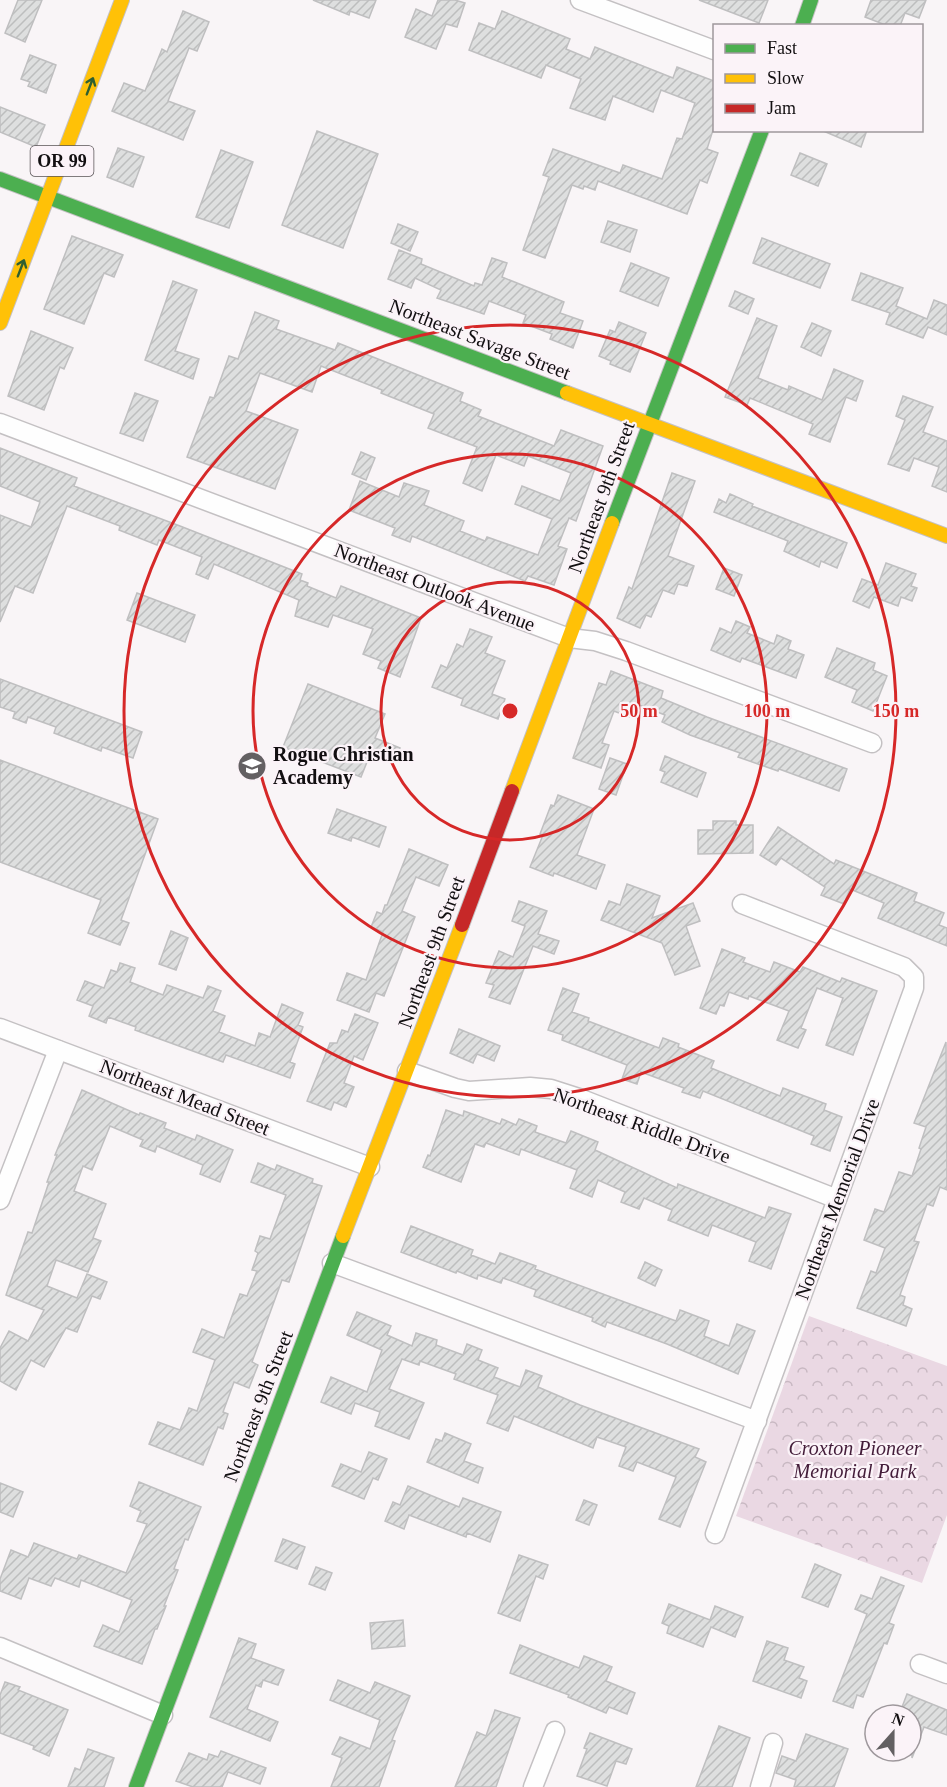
<svg xmlns="http://www.w3.org/2000/svg" width="947" height="1787" viewBox="0 0 947 1787" font-family="'Times New Roman',serif">
<style>
.forest{fill:url(#forest-crowns)}
.building{fill:url(#building-hatch);stroke:#bfbfc0;stroke-width:1.5}
.lines{fill:none;stroke-linecap:round;stroke-linejoin:round}
.street-casing{stroke:#c4c1c3;stroke-width:21}
.fast-casing{stroke:#c4c1c3;stroke-width:16}
.slow-casing{stroke:#c4c1c3;stroke-width:16}
.jam-casing{stroke:#c4c1c3;stroke-width:16}
.street{stroke:#fefefe;stroke-width:18}
.fast{stroke:#4caf50;stroke-width:14}
.slow{stroke:#ffc107;stroke-width:14}
.jam{stroke:#c62828;stroke-width:14}
.oneway{stroke:#2f5f30}
.ring{fill:none;stroke:#d62828;stroke-width:3}
.labels{text-anchor:middle;stroke-width:4.5;stroke-linejoin:round;paint-order:stroke}
.shield{fill:#fbf3f8;stroke:#585356;stroke-width:1.5}
.shield-label{font-size:18px;font-weight:bold;fill:#120f11}
.street-label{font-size:20px;fill:#120f11;stroke:#fbf3f8}
.poi-label{font-size:20px;font-weight:bold;fill:#120f11;stroke:#fbf3f8;text-anchor:start}
.park-label{font-size:20px;font-style:italic;fill:#431c39;stroke:#fbf3f8}
.centre{fill:#d62828;stroke:#fbf3f8;stroke-width:3}
.ring-label{font-size:18px;text-anchor:middle;font-weight:bold;fill:#d62828;stroke:#fbf3f8;stroke-width:4.5;stroke-linejoin:round;paint-order:stroke}
</style>
<defs>
<pattern id="forest-crowns" width="20" height="18" patternUnits="userSpaceOnUse" patternTransform="scale(1.5)"><rect width="20" height="18" fill="#ead8e3"/><path d="M2 6a3 3 0 1 1 6 0M12 15a3 3 0 1 1 6 0" fill="none" stroke="#c8b8c2"/></pattern>
<pattern id="building-hatch" width="6" height="6" patternUnits="userSpaceOnUse" patternTransform="scale(1.5)"><rect width="6" height="6" fill="#dedfdf"/><path d="M-1 1l2-2M0 6l6-6M5 7l2-2" fill="none" stroke="#bdbebe"/></pattern>
</defs>
<rect width="100%" height="100%" fill="#f9f5f7"/>
<polygon class="forest" points="809,1316 947,1366 947,1515 922,1583 736,1516"/>
<g class="building">
<polygon points="18,0 42,0 25,42 5,33"/>
<polygon points="313,0 376,0 369,18 350,11 349,15"/>
<polygon points="438,0 455,0 465,3 457,27 446,24 436,49 405,37 416,9 432,16"/>
<polygon points="699,0 768,0 759,23"/>
<polygon points="871,0 926,0 919,18 905,13 900,26 888,26 865,17"/>
<polygon points="183,11 209,22 197,51 189,48 168,101 195,111 183,140 112,111 124,83 145,91 162,49 167,52"/>
<polygon points="502,11 570,39 566,49 590,59 595,47 673,78 677,67 714,81 714,127 707,149 718,153 707,183 700,180 687,214 598,181 595,190 584,186 583,189 572,185 545,258 523,250 549,177 543,175 553,149 620,173 623,165 662,179 677,138 682,139 695,103 661,90 653,112 613,96 605,120 570,108 581,79 546,65 541,78 469,50 479,23 495,29"/>
<polygon points="30,55 56,65 46,93 28,86 30,82 21,79"/>
<polygon points="0,107 45,125 36,147 0,132"/>
<polygon points="821,130 867,130 861,147"/>
<polygon points="317,131 378,154 343,248 282,225"/>
<polygon points="118,148 144,157 133,187 107,177"/>
<polygon points="221,150 253,162 229,228 196,217"/>
<polygon points="800,153 827,164 818,186 791,175"/>
<polygon points="608,221 637,230 630,252 601,242"/>
<polygon points="398,224 418,232 410,251 391,243"/>
<polygon points="72,236 123,255 114,277 104,273 84,324 44,309"/>
<polygon points="762,238 830,264 820,288 753,263"/>
<polygon points="399,250 422,259 421,264 474,286 475,283 482,285 492,258 507,263 502,277 564,302 560,313 583,321 573,348 550,339 552,334 523,323 526,315 489,301 484,314 437,298 441,290 415,278 411,288 388,279"/>
<polygon points="631,263 669,278 658,306 620,291"/>
<polygon points="861,273 903,288 896,306 927,319 934,300 947,305 947,335 928,327 923,338 886,324 890,313 852,300"/>
<polygon points="173,281 197,290 175,351 199,359 193,379 145,360"/>
<polygon points="735,291 754,299 748,314 729,306"/>
<polygon points="255,312 279,321 276,329 335,350 338,343 463,393 460,401 481,410 478,416 554,446 561,430 603,446 576,521 569,518 558,546 567,549 554,585 528,576 525,581 412,536 410,542 392,535 395,528 349,510 360,481 399,497 404,483 429,491 424,505 464,521 460,531 485,541 487,537 538,555 552,519 515,504 522,486 560,501 571,473 528,456 524,466 496,455 482,491 463,483 477,447 428,428 434,414 381,393 382,390 321,366 312,392 260,373 246,411 298,430 275,489 187,457 210,397 214,398 229,356 238,359"/>
<polygon points="757,318 777,326 758,378 788,390 789,386 822,400 834,369 863,381 856,401 846,397 830,442 809,434 813,424 750,398 747,405 725,397"/>
<polygon points="619,322 646,333 630,372 610,364 611,361 599,356 610,330 615,332"/>
<polygon points="812,323 831,331 821,356 801,347"/>
<polygon points="31,331 73,348 64,369 60,367 44,410 8,396"/>
<polygon points="135,393 158,401 143,441 120,433"/>
<polygon points="903,396 933,407 923,432 947,441 947,492 932,486 939,467 914,458 909,471 888,464 905,420 896,416"/>
<polygon points="0,448 77,478 74,486 180,526 302,574 300,580 308,583 307,586 336,598 341,586 421,618 400,677 378,668 381,661 363,654 373,629 333,615 328,627 295,616 299,600 214,564 208,579 196,574 202,557 159,540 157,545 119,530 120,526 67,506 33,593 15,586 0,622 0,515 31,527 40,502 0,486"/>
<polygon points="361,452 375,458 366,480 352,474"/>
<polygon points="672,473 695,481 668,556 694,566 687,586 678,584 674,594 663,590 651,617 646,615 640,628 617,618 629,587 632,589"/>
<polygon points="730,494 753,504 752,506 847,543 837,568 821,561 819,567 806,561 784,551 788,541 714,512 719,499 726,503"/>
<polygon points="886,563 916,574 911,586 917,588 912,601 901,597 898,606 874,597 869,608 853,601 862,579 878,585"/>
<polygon points="724,568 742,575 734,596 716,589"/>
<polygon points="137,593 195,615 185,642 127,620"/>
<polygon points="736,621 750,627 747,633 774,644 777,635 791,641 788,649 804,655 796,678 742,658 740,662 711,650 720,628 731,633"/>
<polygon points="470,629 492,637 485,653 505,661 492,694 505,699 498,719 461,705 463,699 432,687 441,665 447,668 457,644 463,647"/>
<polygon points="837,648 875,663 873,670 887,676 873,711 852,702 857,690 825,677"/>
<polygon points="611,671 663,691 661,698 707,717 847,769 839,791 779,769 778,771 738,757 740,753 690,735 662,722 665,715 634,703 629,717 614,711 602,743 609,745 601,768 573,758 599,683 606,685"/>
<polygon points="0,679 142,732 133,758 102,747 101,751 54,733 56,727 28,717 26,723 13,718 15,712 0,707"/>
<polygon points="308,684 385,714 375,738 400,748 395,761 371,752 361,777 283,747"/>
<polygon points="665,756 706,773 697,797 661,782 665,772 660,770"/>
<polygon points="610,758 627,764 616,795 599,789"/>
<polygon points="0,760 158,819 121,920 129,923 120,945 88,933 101,900 0,862"/>
<polygon points="558,795 594,809 577,855 605,865 596,889 554,873 553,876 530,867 543,835 540,834 551,805 554,806"/>
<polygon points="337,809 386,827 379,847 352,837 351,841 328,833"/>
<polygon points="713,821 736,821 736,825 753,825 753,853 698,854 698,830 713,830"/>
<polygon points="778,827 834,864 836,860 917,893 914,901 944,913 939,925 947,928 947,946 878,918 884,903 850,889 844,904 821,895 825,887 781,858 776,865 760,855"/>
<polygon points="409,849 448,865 439,886 416,877 402,911 415,917 384,996 376,993 369,1012 337,1000 347,973 366,980 383,932 371,927 377,912 382,914 385,905 387,905"/>
<polygon points="627,884 660,896 652,918 693,903 700,921 686,926 700,966 675,975 662,943 601,920 609,901 620,905"/>
<polygon points="519,901 547,911 538,934 559,941 554,954 533,946 510,1004 489,997 494,985 486,983 499,951 513,957 525,926 512,921"/>
<polygon points="171,931 188,938 176,970 159,964"/>
<polygon points="722,949 745,958 743,962 770,972 774,962 800,972 803,967 840,982 842,978 877,991 853,1055 826,1045 843,998 817,988 801,1028 806,1030 798,1048 777,1040 789,1011 749,996 748,999 729,992 724,1006 720,1005 716,1014 700,1008"/>
<polygon points="120,963 135,968 130,982 163,995 167,985 203,998 208,986 221,991 213,1011 225,1016 219,1032 255,1046 259,1033 270,1037 282,1004 303,1013 298,1025 303,1027 290,1062 295,1064 290,1078 226,1055 223,1062 135,1030 136,1027 108,1017 106,1023 89,1016 93,1006 77,1000 85,981 104,988 111,970 117,972"/>
<polygon points="563,988 579,994 572,1012 589,1018 588,1021 659,1048 663,1038 679,1044 678,1047 714,1061 711,1068 780,1096 783,1088 826,1104 824,1110 842,1117 830,1151 811,1144 814,1136 703,1091 700,1098 682,1092 684,1088 641,1072 637,1084 622,1079 627,1065 562,1040 563,1035 548,1030"/>
<polygon points="355,1014 378,1023 363,1060 354,1056 344,1083 354,1087 346,1107 334,1102 331,1110 307,1101 330,1043 337,1043 342,1030 348,1032"/>
<polygon points="459,1029 500,1046 494,1061 477,1054 473,1063 450,1053"/>
<polygon points="946,1042 947,1190 940,1187 933,1206 927,1204 914,1241 919,1242 900,1295 905,1297 903,1305 912,1309 906,1326 857,1308 871,1271 876,1273 885,1248 864,1240 875,1209 884,1212 899,1172 912,1176 921,1149 919,1148 926,1127 914,1123"/>
<polygon points="82,1090 139,1115 140,1113 166,1123 164,1128 195,1140 197,1135 233,1150 220,1182 200,1174 203,1165 157,1146 155,1152 140,1146 143,1140 110,1126 92,1170 83,1166 74,1191 106,1204 93,1238 101,1241 88,1272 56,1260 47,1286 77,1298 87,1274 107,1282 100,1299 92,1296 77,1332 66,1328 44,1367 31,1360 16,1390 0,1381 0,1348 9,1331 28,1341 44,1310 6,1295 28,1232 32,1233 49,1182 47,1182 57,1155 55,1155"/>
<polygon points="446,1110 463,1116 464,1111 500,1124 502,1119 516,1125 519,1119 537,1126 535,1132 566,1143 571,1131 598,1142 595,1150 677,1188 678,1184 765,1218 769,1207 791,1214 771,1269 749,1261 756,1242 712,1225 708,1236 668,1220 672,1210 644,1198 639,1209 621,1202 625,1192 598,1180 592,1197 570,1188 577,1170 521,1149 519,1155 486,1143 484,1147 475,1144 461,1182 423,1167 428,1155 430,1156"/>
<polygon points="258,1163 275,1170 277,1165 313,1179 312,1183 322,1186 289,1282 282,1280 252,1362 258,1365 249,1388 234,1382 223,1412 228,1414 223,1429 218,1427 203,1465 149,1444 158,1422 180,1430 189,1408 197,1411 215,1360 193,1352 202,1329 224,1338 240,1294 247,1296 257,1271 252,1270 258,1253 255,1251 260,1236 270,1239 286,1195 251,1182"/>
<polygon points="411,1226 473,1250 471,1255 495,1264 500,1253 536,1266 535,1269 676,1321 680,1310 709,1321 704,1336 729,1346 737,1324 755,1331 738,1374 667,1344 607,1322 605,1327 592,1321 593,1318 534,1296 536,1290 503,1278 501,1283 478,1275 477,1279 457,1271 456,1273 401,1252"/>
<polygon points="645,1262 662,1270 655,1286 638,1278"/>
<polygon points="357,1312 391,1326 387,1335 412,1346 416,1333 437,1340 436,1345 463,1355 467,1344 482,1350 478,1360 498,1368 494,1377 520,1387 526,1370 542,1376 538,1387 580,1405 699,1449 695,1457 706,1462 680,1527 659,1519 676,1477 637,1462 633,1471 619,1466 626,1447 597,1437 593,1448 514,1416 508,1431 487,1423 498,1395 454,1379 456,1374 420,1361 419,1365 402,1359 389,1389 424,1403 409,1439 375,1426 380,1412 355,1403 351,1414 321,1402 331,1377 367,1392 382,1350 347,1335"/>
<polygon points="445,1433 471,1444 464,1461 483,1468 478,1483 427,1462 436,1439 442,1441"/>
<polygon points="369,1452 387,1459 378,1480 373,1478 364,1499 332,1486 341,1464 361,1472"/>
<polygon points="139,1482 201,1507 188,1540 185,1539 174,1569 178,1570 164,1606 166,1606 157,1629 155,1629 142,1664 94,1646 103,1625 119,1632 132,1600 81,1580 79,1587 55,1578 51,1586 29,1578 21,1599 0,1591 0,1579 11,1550 28,1557 34,1543 77,1559 79,1555 126,1573 147,1524 137,1521 141,1511 130,1506"/>
<polygon points="0,1483 23,1492 13,1517 0,1512"/>
<polygon points="408,1486 459,1507 463,1498 501,1512 490,1542 467,1533 466,1537 409,1515 404,1529 385,1521 393,1502 400,1505"/>
<polygon points="584,1500 597,1505 589,1525 576,1520"/>
<polygon points="283,1539 305,1547 297,1569 275,1561"/>
<polygon points="519,1555 548,1565 543,1579 536,1576 520,1621 498,1613"/>
<polygon points="815,1564 841,1575 828,1607 802,1597"/>
<polygon points="316,1567 332,1573 325,1590 309,1584"/>
<polygon points="881,1577 904,1586 889,1623 894,1625 887,1644 884,1643 863,1697 857,1695 853,1708 833,1701 867,1614 855,1609 861,1595 872,1599"/>
<polygon points="669,1604 710,1620 715,1606 743,1617 735,1637 711,1627 703,1647 667,1633 669,1626 662,1623"/>
<polygon points="403,1620 405,1646 372,1649 370,1623"/>
<polygon points="239,1638 256,1644 251,1658 284,1670 278,1685 263,1680 261,1687 256,1685 247,1709 278,1722 270,1741 210,1717"/>
<polygon points="767,1641 788,1648 784,1660 804,1667 799,1678 807,1681 801,1698 753,1681"/>
<polygon points="520,1645 579,1668 584,1656 612,1667 606,1681 635,1693 627,1714 609,1707 606,1713 568,1697 569,1695 510,1673"/>
<polygon points="338,1680 370,1693 375,1682 410,1696 392,1740 395,1741 379,1787 331,1787 342,1758 332,1754 340,1737 370,1749 380,1720 330,1700"/>
<polygon points="5,1682 20,1687 18,1690 68,1710 49,1756 33,1749 34,1746 0,1733 0,1695"/>
<polygon points="907,1694 947,1710 947,1735 924,1727 912,1758 911,1715 899,1715"/>
<polygon points="495,1710 520,1718 496,1787 455,1787 477,1732 486,1736"/>
<polygon points="719,1726 750,1738 732,1787 696,1787"/>
<polygon points="590,1733 632,1749 626,1764 616,1761 607,1786 577,1776 587,1749 584,1748"/>
<polygon points="806,1734 848,1749 834,1787 794,1787 796,1780 776,1773 782,1756 796,1761"/>
<polygon points="88,1749 114,1758 104,1787 68,1787 75,1768 80,1770"/>
<polygon points="221,1751 266,1768 260,1784 228,1772 222,1787 193,1787 176,1781 189,1753 207,1760 209,1754 218,1757"/>
</g>
<g class="lines">
<g class="street-casing">
<g id="street">
<polyline points="580,0 714,50"/>
<polyline points="0,423 569,638 595,641 626,651 872,743"/>
<polyline points="0,1028 370,1167"/>
<polyline points="407,1071 455,1088 469,1091 530,1087 551,1089 579,1098 837,1199"/>
<polyline points="0,1200 58,1050"/>
<polyline points="332,1263 757,1421"/>
<polyline points="715,1534 914,988 914,977 904,967 742,904"/>
<polyline points="0,1647 163,1715"/>
<polyline points="920,1664 947,1674"/>
<polyline points="533,1787 555,1731"/>
<polyline points="760,1787 773,1743"/>
</g>
</g>
<g class="fast-casing">
<g id="fast">
<polyline points="802,26 811,0"/>
<polyline points="0,179 567,393"/>
<polyline points="612,523 762,130"/>
<polyline points="136,1787 343,1236"/>
</g>
</g>
<g class="slow-casing">
<g id="slow">
<polyline points="0,323 122,0"/>
<polyline points="567,393 947,536"/>
<polyline points="512,791 612,523"/>
<polyline points="343,1236 462,925"/>
</g>
</g>
<g class="jam-casing">
<polyline id="jam" points="462,925 512,791"/>
</g>
<use href="#street" class="street"/>
<use href="#fast" class="fast"/>
<use href="#slow" class="slow"/>
<use href="#jam" class="jam"/>
</g>
<defs><path id="oneway-shaft" d="M-6 0H5M1.5-3L5.5 0L1.5 3" fill="none" stroke-width="1.6" stroke-linecap="round" stroke-linejoin="round" transform="scale(1.5)"/></defs>
<g class="oneway">
<use href="#oneway-shaft" transform="translate(90 86) rotate(-69)"/>
<use href="#oneway-shaft" transform="translate(21 268) rotate(-69)"/>
</g>
<g class="ring">
<circle cx="510" cy="711" r="129"/>
<circle cx="510" cy="711" r="257"/>
<circle cx="510" cy="711" r="386"/>
</g>
<defs>
<g id="school-disc" transform="scale(1.5)"><circle r="9.5" fill="#636062" stroke="#fbf3f8"/><path d="M0-5L7-2L0 1L-7-2ZM-4 1L0 2.5L4 1V4Q0 6-4 4Z" fill="#fff"/></g>
</defs>
<g fill-rule="evenodd">
<use href="#school-disc" x="252" y="766"/>
</g>
<g class="labels">
<rect class="shield" x="30.5" y="146" width="63" height="30" rx="4.5"/>
<g class="shield-label">
<text x="62" y="167">OR 99</text>
</g>
<g class="street-label">
<text transform="translate(480 339) rotate(21)" y="7">Northeast Savage Street</text>
<text transform="translate(601 497) rotate(-70)" y="7">Northeast 9th Street</text>
<text transform="translate(435 587) rotate(21)" y="7">Northeast Outlook Avenue</text>
<text transform="translate(431 952) rotate(-70)" y="7">Northeast 9th Street</text>
<text transform="translate(185 1097) rotate(21)" y="7">Northeast Mead Street</text>
<text transform="translate(642 1125) rotate(20)" y="7">Northeast Riddle Drive</text>
<text transform="translate(837 1199) rotate(-70)" y="7">Northeast Memorial Drive</text>
<text transform="translate(258 1406) rotate(-69)" y="7">Northeast 9th Street</text>
</g>
<g class="poi-label">
<text x="273" y="761">Rogue Christian<tspan x="273" dy="23">Academy</tspan></text>
</g>
<g class="park-label">
<text x="855" y="1455">Croxton Pioneer<tspan x="855" dy="23">Memorial Park</tspan></text>
</g>
</g>
<circle cx="510" cy="711" r="9" class="centre"/>
<g class="ring-label">
<text x="639" y="717">50 m</text>
<text x="767" y="717">100 m</text>
<text x="896" y="717">150 m</text>
</g>
<rect x="713" y="24" width="210" height="108" fill="#fbf3f8" stroke="#9e989c" stroke-width="1.5"/>
<rect x="725" y="44" width="30" height="9" fill="#4caf50" stroke="#9e989c" stroke-width="1.5"/>
<text x="767" y="54" font-size="18" fill="#120f11">Fast</text>
<rect x="725" y="74" width="30" height="9" fill="#ffc107" stroke="#9e989c" stroke-width="1.5"/>
<text x="767" y="84" font-size="18" fill="#120f11">Slow</text>
<rect x="725" y="104" width="30" height="9" fill="#c62828" stroke="#9e989c" stroke-width="1.5"/>
<text x="767" y="114" font-size="18" fill="#120f11">Jam</text>
<g transform="translate(893 1733) rotate(21)"><circle r="28" fill="#fbf3f8" stroke="#9e989c" stroke-width="1.5"/>
<path d="M0-4.5L10 22L0 15L-10 22Z" fill="#636062"/>
<text y="-9" font-size="16" font-weight="bold" text-anchor="middle" fill="#120f11">N</text>
</g>
</svg>
